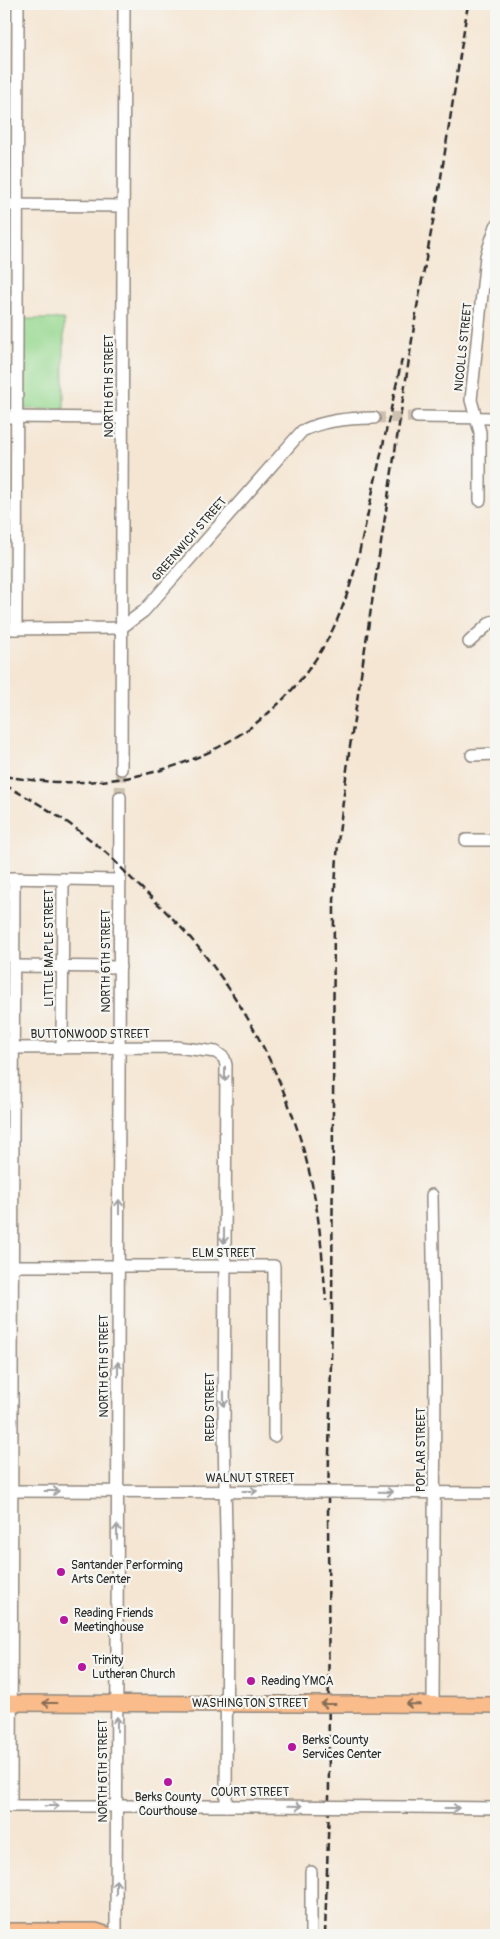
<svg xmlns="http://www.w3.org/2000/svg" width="500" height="1939" viewBox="0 0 500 1939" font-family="Pangolin,sans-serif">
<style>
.green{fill:#96d88f;stroke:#60825d}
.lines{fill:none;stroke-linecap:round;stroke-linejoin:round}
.minor-tunnel{stroke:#cdc1b1;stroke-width:11;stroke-dasharray:11 5.5;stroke-linecap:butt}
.minor-casing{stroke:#90887f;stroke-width:14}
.major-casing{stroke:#90887f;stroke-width:18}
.minor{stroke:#fff;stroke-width:11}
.major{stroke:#f9bc8a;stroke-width:15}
.rail{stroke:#2b2b2b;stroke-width:2.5;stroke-dasharray:8 4;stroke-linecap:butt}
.minor-bridge-casing{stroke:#90887f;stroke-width:14;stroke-linecap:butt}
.major-bridge-casing{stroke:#90887f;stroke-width:18;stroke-linecap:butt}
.minor-bridge{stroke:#fff;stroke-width:11}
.major-bridge{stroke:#f9bc8a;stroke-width:15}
.oneway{stroke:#a0a0a0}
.oneway2{stroke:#886c56}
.poi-dot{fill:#b5179e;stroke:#f6f6f2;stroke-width:2}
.labels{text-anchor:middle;stroke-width:4.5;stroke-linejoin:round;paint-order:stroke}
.street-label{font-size:12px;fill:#2b2b2b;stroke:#f6f6f2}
.poi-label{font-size:12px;fill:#2b2b2b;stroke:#f6f6f2;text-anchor:start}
</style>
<rect width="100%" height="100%" fill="#f6f6f2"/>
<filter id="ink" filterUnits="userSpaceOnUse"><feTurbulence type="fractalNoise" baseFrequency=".02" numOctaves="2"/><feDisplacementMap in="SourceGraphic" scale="10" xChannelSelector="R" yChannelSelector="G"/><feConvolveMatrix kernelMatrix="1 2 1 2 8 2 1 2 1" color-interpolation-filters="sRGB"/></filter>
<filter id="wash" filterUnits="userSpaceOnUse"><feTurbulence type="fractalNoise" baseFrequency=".0096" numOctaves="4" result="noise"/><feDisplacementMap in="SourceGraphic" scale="20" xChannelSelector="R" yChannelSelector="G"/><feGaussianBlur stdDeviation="1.12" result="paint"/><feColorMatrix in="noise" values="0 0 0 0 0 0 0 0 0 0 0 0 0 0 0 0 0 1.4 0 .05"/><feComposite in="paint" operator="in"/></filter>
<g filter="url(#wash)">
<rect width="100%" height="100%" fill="#f5e6d3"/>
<polygon class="green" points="20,319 64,319 64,409 21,409"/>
</g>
<g filter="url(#ink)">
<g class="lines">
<g class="minor-tunnel">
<polyline points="374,418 417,417"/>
<polyline points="120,797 121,769"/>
</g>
<g class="minor-casing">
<g id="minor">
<polyline points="4,205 123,206"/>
<polyline points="4,417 122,418"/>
<polyline points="417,417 496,418"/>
<polyline points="480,500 480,432 471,400 486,256 496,226"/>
<path d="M4,629L121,628L144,611L302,431C324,420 349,418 374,418"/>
<polyline points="16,629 18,4"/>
<polyline points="469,642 491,622 496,621"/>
<polyline points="472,755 496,754"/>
<polyline points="121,769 124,4"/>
<polyline points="466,840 496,840"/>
<polyline points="4,878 120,880"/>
<polyline points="14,966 120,967"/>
<polyline points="4,1048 176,1047 216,1052 224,1058 226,1065 224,1435 227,1580 226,1806"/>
<polyline points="62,1048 63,879"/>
<polyline points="432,1195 435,1379 433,1704"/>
<polyline points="4,1266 274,1266 274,1436"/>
<polyline points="4,1491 323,1492"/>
<polyline points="337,1492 496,1493"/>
<polyline points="4,1806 246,1806"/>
<path d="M11,1806C10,1497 14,1187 14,878"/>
<polyline points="408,1807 496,1808"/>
<polyline points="116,1935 120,797"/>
<polyline points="311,1935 311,1872"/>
</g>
</g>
<g class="major-casing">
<g id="major">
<polyline points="4,1703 279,1704"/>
<polyline points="376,1704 496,1705"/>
<polyline points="4,1931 96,1931 108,1935"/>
</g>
</g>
<use href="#minor" class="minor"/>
<use href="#major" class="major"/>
<g class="rail">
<path d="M4,776C134,800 268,755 331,633C343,609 351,584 358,558L402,359"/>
<path d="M4,785C40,803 74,825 104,851C116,861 125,873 136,883C154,900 171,916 187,934C252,1008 297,1102 315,1199C321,1233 323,1267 326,1301"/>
<polyline points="325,1935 329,1805 328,1501 332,1318 334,901 338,842 349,753 417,307 439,190 468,4"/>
</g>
<g class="minor-bridge-casing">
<g id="minor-bridge">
<polyline points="323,1492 337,1492"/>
<polyline points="246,1806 408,1807"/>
</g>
</g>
<g class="major-bridge-casing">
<polyline id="major-bridge" points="279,1704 376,1704"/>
</g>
<use href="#minor-bridge" class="minor-bridge"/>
<use href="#major-bridge" class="major-bridge"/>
</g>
<defs><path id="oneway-shaft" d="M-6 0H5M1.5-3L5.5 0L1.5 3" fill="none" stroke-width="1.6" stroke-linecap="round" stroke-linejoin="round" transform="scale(1.25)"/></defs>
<g class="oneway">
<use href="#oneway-shaft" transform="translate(225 1074) rotate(90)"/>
<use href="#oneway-shaft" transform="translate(119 1207) rotate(-90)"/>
<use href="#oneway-shaft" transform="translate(224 1236) rotate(90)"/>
<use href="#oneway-shaft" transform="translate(118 1369) rotate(-90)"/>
<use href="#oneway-shaft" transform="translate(224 1399) rotate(90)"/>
<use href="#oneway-shaft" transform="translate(52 1491)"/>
<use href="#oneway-shaft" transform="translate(250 1491)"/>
<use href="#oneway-shaft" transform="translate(386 1492) rotate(1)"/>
<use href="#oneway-shaft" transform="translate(117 1532) rotate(-90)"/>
<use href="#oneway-shaft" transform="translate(117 1724) rotate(-90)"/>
<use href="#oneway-shaft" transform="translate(52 1806)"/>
<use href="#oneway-shaft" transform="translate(295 1806) rotate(1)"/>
<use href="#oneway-shaft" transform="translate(452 1808)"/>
<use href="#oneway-shaft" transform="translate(116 1887) rotate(-90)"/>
</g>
<g class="oneway2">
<use href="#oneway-shaft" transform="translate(50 1703) rotate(-180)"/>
<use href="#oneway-shaft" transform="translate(328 1704) rotate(-180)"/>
<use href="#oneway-shaft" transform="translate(413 1704) rotate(-179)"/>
</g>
</g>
<g class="poi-dot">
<circle cx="61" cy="1572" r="5"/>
<circle cx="64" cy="1620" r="5"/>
<circle cx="82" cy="1667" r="5"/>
<circle cx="251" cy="1681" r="5"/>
<circle cx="292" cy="1747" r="5"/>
<circle cx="168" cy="1782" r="5"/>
</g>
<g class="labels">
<g class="street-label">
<text transform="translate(463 347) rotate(-84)" y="4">NICOLLS STREET</text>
<text transform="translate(109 386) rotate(-90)" y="4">NORTH 6TH STREET</text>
<text transform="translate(189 539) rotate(-49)" y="4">GREENWICH STREET</text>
<text transform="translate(49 948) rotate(-90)" y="4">LITTLE MAPLE STREET</text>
<text transform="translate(106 961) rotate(-90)" y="4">NORTH 6TH STREET</text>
<text x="90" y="1038">BUTTONWOOD STREET</text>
<text x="224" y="1257">ELM STREET</text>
<text transform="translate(104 1366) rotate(-90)" y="4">NORTH 6TH STREET</text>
<text transform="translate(210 1407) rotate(-90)" y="4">REED STREET</text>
<text transform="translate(421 1450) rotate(-90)" y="4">POPLAR STREET</text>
<text x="250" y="1482">WALNUT STREET</text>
<text x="250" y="1707">WASHINGTON STREET</text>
<text transform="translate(103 1771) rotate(-90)" y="4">NORTH 6TH STREET</text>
<text x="250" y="1796">COURT STREET</text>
</g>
<g class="poi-label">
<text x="71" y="1569">Santander Performing<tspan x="71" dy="14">Arts Center</tspan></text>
<text x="74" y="1617">Reading Friends<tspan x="74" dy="14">Meetinghouse</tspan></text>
<text x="92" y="1664">Trinity<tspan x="92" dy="14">Lutheran Church</tspan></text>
<text x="261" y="1685">Reading YMCA</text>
<text x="302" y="1744">Berks County<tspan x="302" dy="14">Services Center</tspan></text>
<text x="168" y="1801" text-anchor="middle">Berks County<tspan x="168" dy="14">Courthouse</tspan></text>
</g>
</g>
<rect width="500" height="1939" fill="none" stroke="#f6f6f2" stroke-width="20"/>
</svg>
